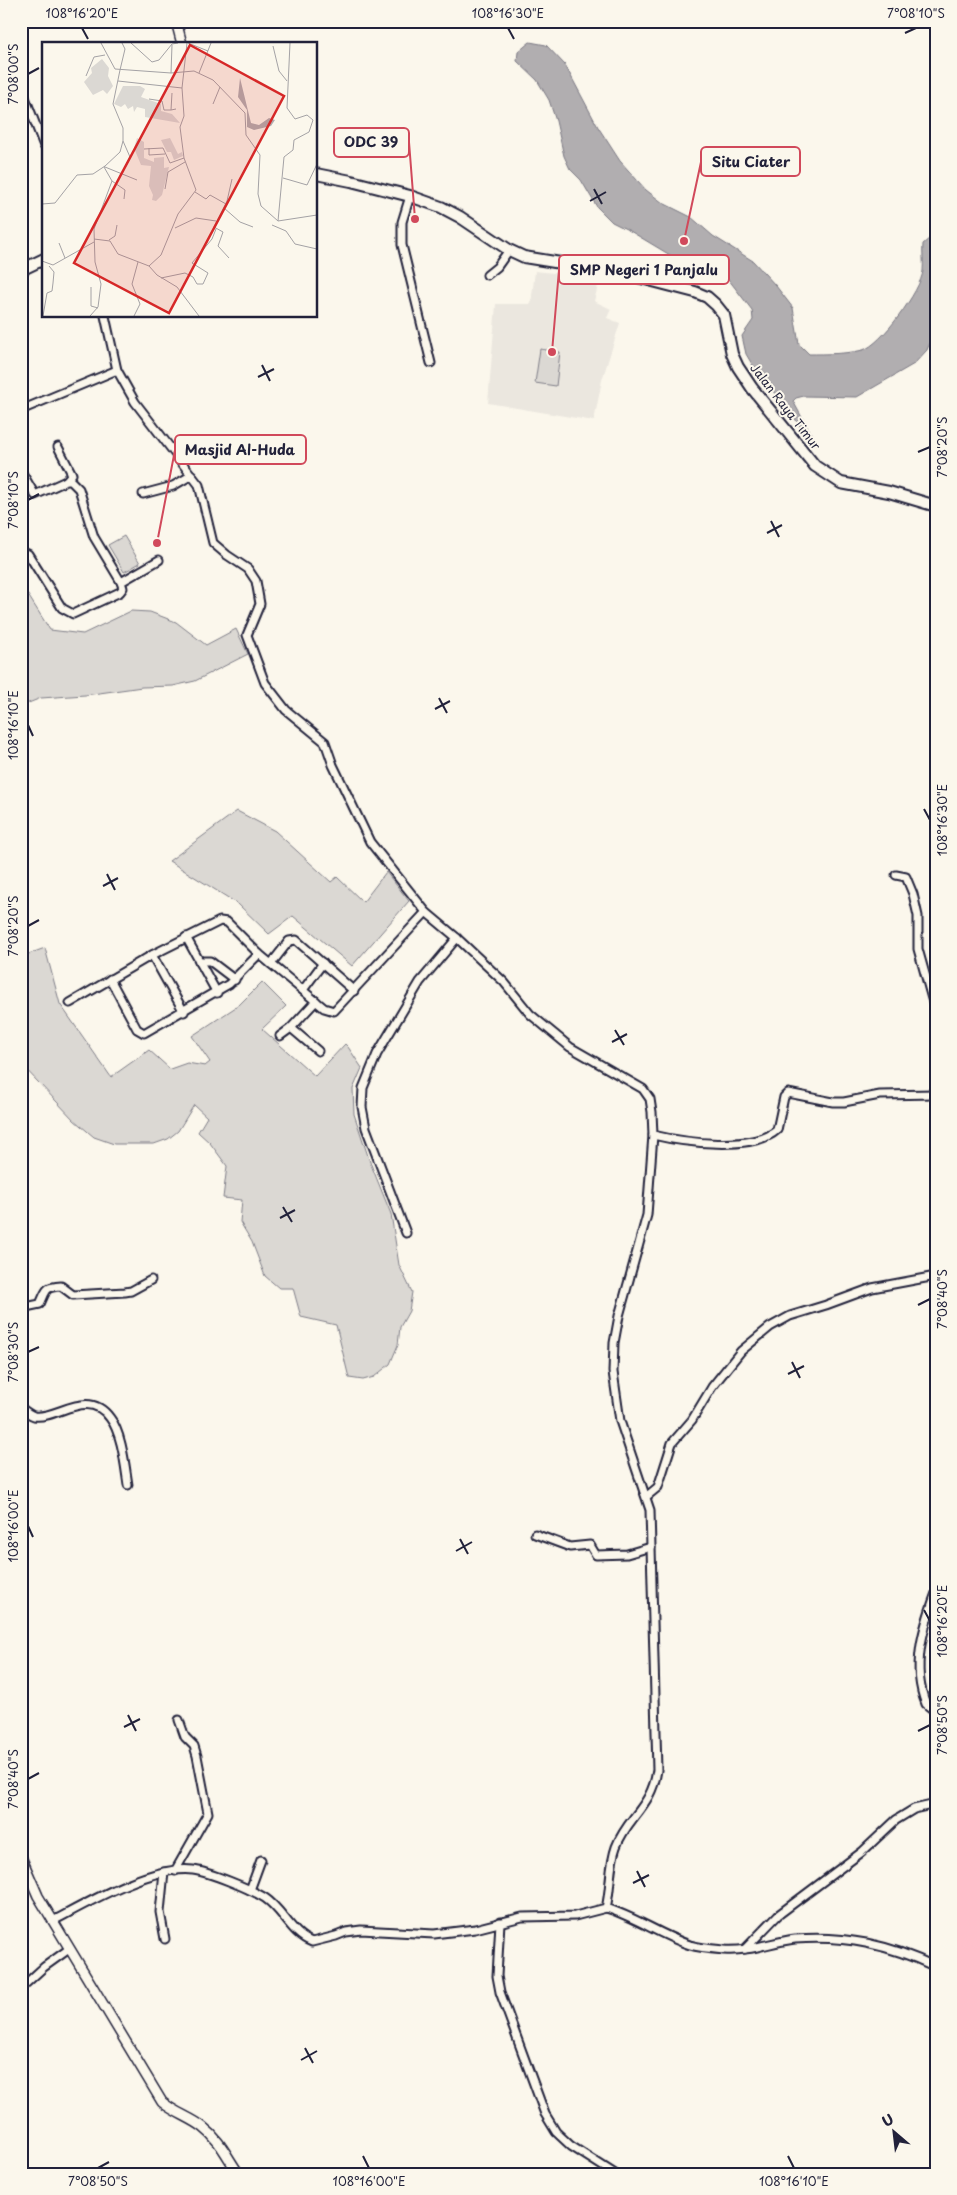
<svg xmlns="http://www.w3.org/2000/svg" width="957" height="2195" viewBox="0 0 957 2195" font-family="'Playpen Sans',sans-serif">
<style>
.built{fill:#ebe7df}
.green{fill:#dbd8d3;stroke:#7e7d87}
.water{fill:#b1aeb0;stroke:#787681}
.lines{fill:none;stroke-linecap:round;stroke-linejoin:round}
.minor-casing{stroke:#22223b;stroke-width:11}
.tertiary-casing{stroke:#22223b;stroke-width:12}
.primary-casing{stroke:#22223b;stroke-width:14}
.minor{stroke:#fbf7ec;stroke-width:7}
.tertiary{stroke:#fbf7ec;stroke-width:9}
.primary{stroke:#fbf7ec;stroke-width:10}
.ticks{fill:none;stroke:#22223b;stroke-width:2}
.labels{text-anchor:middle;stroke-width:4;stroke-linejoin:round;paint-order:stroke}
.street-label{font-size:12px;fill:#22223b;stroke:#fbf7ec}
.inset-road{fill:none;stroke:#a4a2a5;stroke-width:1}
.view{fill:#d62828;fill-opacity:0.15;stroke:#d62828;stroke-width:2.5}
.inset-edge{fill:none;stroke:#22223b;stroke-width:2.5}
.leader{fill:none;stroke:#d1495b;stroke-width:2}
.callout-dot{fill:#d1495b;stroke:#fbf7ec;stroke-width:2}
.callout{fill:#fbf7ec;stroke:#d1495b;stroke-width:2}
.callout-label{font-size:14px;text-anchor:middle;font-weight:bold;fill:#22223b}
.neatline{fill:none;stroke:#22223b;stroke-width:2}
.ticks-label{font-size:12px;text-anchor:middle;fill:#22223b}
</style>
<rect width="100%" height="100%" fill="#fbf7ec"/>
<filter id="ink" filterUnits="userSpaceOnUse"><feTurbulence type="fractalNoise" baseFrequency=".02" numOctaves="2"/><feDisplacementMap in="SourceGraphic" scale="10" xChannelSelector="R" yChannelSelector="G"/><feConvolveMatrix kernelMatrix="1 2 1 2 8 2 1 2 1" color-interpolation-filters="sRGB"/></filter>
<g filter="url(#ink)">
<polygon class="built" points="535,271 600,278 594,301 611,309 607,318 620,323 602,380 594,421 488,403 496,304 531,304"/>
<g class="green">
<polygon points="540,349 560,352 556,386 535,383"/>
<polygon points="124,536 140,563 124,572 108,545"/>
<polygon points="21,584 50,630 83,634 131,611 150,612 176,622 206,645 236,629 248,654 195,681 173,686 142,687 85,695 41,698 21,706"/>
<polygon points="237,811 275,831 331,882 337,877 363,902 386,872 409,901 352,966 293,916 269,934 238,904 169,861"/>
<polygon points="45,948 60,1004 111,1077 149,1050 170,1069 187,1063 205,1066 210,1062 192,1036 239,1005 262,982 286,1006 262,1029 315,1076 345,1044 348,1047 362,1068 353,1089 354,1114 370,1162 391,1214 399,1265 412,1292 409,1311 400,1327 398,1345 390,1364 374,1377 363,1380 349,1378 336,1325 301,1317 293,1288 279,1288 265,1276 252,1242 240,1222 242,1200 223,1198 227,1166 210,1143 198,1132 207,1117 194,1105 178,1131 168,1139 154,1144 114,1144 94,1137 74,1120 21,1064 21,952 23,956"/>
</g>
<path class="water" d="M530,42L546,45L565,65L598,127L620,161L646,190L663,203L691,217L713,236L753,261L776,286L793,308L799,344L809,354C826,354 846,354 863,350C881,345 921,290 923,271C924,263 922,253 923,244L930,238H936V329L927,350L914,364L857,397L804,396L796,398L793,401L811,434L806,437L793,415L756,371L746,354L742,336L753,320L752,310L722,271L704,260H687L670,255L630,231L612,222L597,207L581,180L570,169L564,156L556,121L549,100L537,80L517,61L518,52Z"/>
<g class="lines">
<g class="minor-casing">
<g id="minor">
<polyline points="21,87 44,146"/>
<polyline points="410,196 402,222 402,245 431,363"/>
<polyline points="487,275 497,267 509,250"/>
<polyline points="21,410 117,370"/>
<polyline points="21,471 35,495 66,481 72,474 58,447"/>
<polyline points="66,481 71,481 79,489 94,537 121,582 159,560"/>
<polyline points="143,494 173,486 192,475"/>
<polyline points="21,551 28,554 62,608 73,614 120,592 123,588 121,582"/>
<polyline points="896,875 906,877 913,894 918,916 918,949 936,1013"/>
<polyline points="186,937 217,993"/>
<polyline points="152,955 184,1012"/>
<polyline points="199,961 210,961 235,980"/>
<polyline points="271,964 289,941 296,940 354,991"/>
<polyline points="110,979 137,1029 144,1033 229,984 259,954"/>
<polyline points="303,990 323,963"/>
<polyline points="70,1003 152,955 220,921 227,922 259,954 324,1008 334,1011 426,912"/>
<polyline points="291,1028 318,1051"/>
<polyline points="280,1036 291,1028 316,1001"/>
<path d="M653,1135C682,1142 753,1152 777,1130L784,1097L788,1093L833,1102H844L880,1095L936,1094"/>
<polyline points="406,1233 366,1128 362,1107 363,1088 377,1054 420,982 457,938"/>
<path d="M21,1308L40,1304C47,1290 44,1287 61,1286L73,1295L125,1292L131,1291L151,1280"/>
<path d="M21,1408C25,1411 30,1415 34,1416C56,1420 88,1387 110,1418C122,1433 125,1466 128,1485"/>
<polyline points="647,1496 658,1487 672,1443 692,1420 712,1387 741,1351 770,1327 790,1316 826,1305 872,1288 936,1276"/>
<polyline points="535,1534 570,1547 590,1545 596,1555 627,1554 651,1547"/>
<path d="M936,1593C923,1628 911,1667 926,1704L936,1712"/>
<polyline points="175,1871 208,1813 197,1756 194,1746 185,1737 179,1720"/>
<polyline points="164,1872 160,1912 165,1939"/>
<polyline points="250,1890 261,1860"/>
<path d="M606,1908C636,1917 660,1935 690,1945C700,1948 713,1949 724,1950C749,1952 771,1942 795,1939C846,1935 890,1945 936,1967"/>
<path d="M53,1921C89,1902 152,1865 193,1870C209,1872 251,1889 265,1898C283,1910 291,1934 312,1942L336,1936L346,1932L361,1930L434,1934L475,1929L522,1917L575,1916L606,1908C611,1889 609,1866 616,1847C627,1817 652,1807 657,1770L650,1510L620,1421L613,1372L614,1343L619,1316L647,1215L653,1135L652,1112L650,1099L643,1089L570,1047L530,1014L504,982L457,938L426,912L370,842L333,765L325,742L286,710L265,683L247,635L260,604L256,581L248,569L227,555L213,543L199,485L135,402L117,370L105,316"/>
<polyline points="500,1922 497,1976 500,1992 545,2114 556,2132 571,2146 615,2174"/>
<polyline points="745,1949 778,1915 862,1852 896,1820 914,1809 936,1804"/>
<polyline points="21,1988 44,1967 69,1949"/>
</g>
</g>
<g class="tertiary-casing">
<g id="tertiary">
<polyline points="176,21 182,44"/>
<path d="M21,1857L38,1896L162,2102C175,2113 190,2117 203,2127C220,2140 227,2157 239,2174"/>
</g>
</g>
<g class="primary-casing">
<g id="primary">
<polyline points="316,174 351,181 410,196 441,207 460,217 509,250 524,257 622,273 695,292 707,297 716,305 724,315 732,354 738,367 752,388 815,466 841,483 889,492 936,506"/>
<polyline points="21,270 44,259"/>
</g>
</g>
<use href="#minor" class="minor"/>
<use href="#tertiary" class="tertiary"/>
<use href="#primary" class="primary"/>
</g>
</g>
<path class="ticks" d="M82,28L88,39M508,28L514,39M905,33L916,28M28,74L39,68M594,189L602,204M590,201L606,192M262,365L270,381M258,377L274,369M918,452L930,447M28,500L39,494M771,521L779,537M767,533L782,525M439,698L447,713M435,709L450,701M28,725L33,736M924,809L930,820M107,874L115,890M103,886L118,878M28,926L39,920M615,1030L624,1045M612,1042L627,1034M283,1207L292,1222M280,1218L295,1210M918,1305L930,1299M28,1352L39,1347M792,1362L800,1378M788,1374L804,1366M28,1526L33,1537M460,1539L468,1554M456,1551L472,1542M924,1610L930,1621M128,1715L136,1731M124,1727L140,1719M918,1731L930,1725M28,1779L39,1773M637,1871L645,1887M633,1883L649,1875M305,2048L313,2063M301,2060L317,2051M363,2156L369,2168M788,2156L794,2168M98,2168L109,2162"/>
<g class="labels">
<g class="street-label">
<text transform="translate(785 407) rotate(52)" y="4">Jalan Raya Timur</text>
</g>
</g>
<g transform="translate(42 42)">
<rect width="275" height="275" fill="#fbf7ec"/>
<path d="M60,17L67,26L66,34L71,44L65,52L61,48L51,53L42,40L50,31L49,26ZM81,44H98L103,47L99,55L119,62V69L130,72L138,81L103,75V67L95,65L92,70L91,64L86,67L83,62L79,65L72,62ZM95,96L102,100V116L112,120V116L122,115V126L127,125L120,153L114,159L110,158L111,153L107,144L109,124L99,123L92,106ZM128,96L136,112L140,110L141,114L132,118L129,110H125L119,98Z" fill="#dbd8d3"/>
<path d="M198,36L209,81L217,83L227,76L233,78L229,84L212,88L205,85V68L196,55Z" fill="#b1aeb0"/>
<path class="inset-road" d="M59,1L73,27L129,31L152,29L171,38L203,71L204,93L218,113L216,152L219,164L236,179L275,173M89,1L110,20L117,18L130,2L136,1M146,1L166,9M231,4L237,29L245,39M78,28L83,7L80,1M129,31L130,3M157,31L169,1M44,34L52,15L63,13M76,39L140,46M130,51L129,68L134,67M107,57L120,59L122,68H129M171,62L178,45M107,106V113L123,112M102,107L121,106L128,121L142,116M63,125L95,138M79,133L88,115L81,99M241,136L265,143L275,122M70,139L83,148L82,157M123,147L126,130L143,120M153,150L164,157L168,153L184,162M0,162L13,161L35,133L51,132L63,124M182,166L198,180L211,185M236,179L242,115L251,108L252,98L267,90L271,78L265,73L253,77L245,66L248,1M230,183L244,189L253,202L275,207M133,186L154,176L174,179M52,197L68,199L76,212L107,224L119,213L136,172L154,148L142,116L138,85L142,74L140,46L145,1M67,198L73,194L75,183M17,201L23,216M187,216L176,204L181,190L172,185L185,159L190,137M0,219L11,223L52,200M107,224L115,233L135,245L157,274M119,236L143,231L151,235L155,242H161L166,231L150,221L170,197L174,187M49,245V264L56,266M1,274L5,251L10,249L11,241L12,230L7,224M48,274L56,265L59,242L53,220L52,187L70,139L62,125L78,110L81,99V86L71,62L78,28M92,274L98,262L90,242L96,220"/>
<path class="view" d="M148,3L242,54L127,271L32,221Z"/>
<rect width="275" height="275" class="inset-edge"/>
</g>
<path class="leader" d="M415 219L409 142M684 241L701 162M552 352L559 270M157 543L175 450"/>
<g class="callout-dot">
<circle cx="415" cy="219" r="5"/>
<circle cx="684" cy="241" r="5"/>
<circle cx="552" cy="352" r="5"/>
<circle cx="157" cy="543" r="5"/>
</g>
<g class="callout">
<rect x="334" y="128" width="75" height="29" rx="5"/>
<rect x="701" y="147" width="99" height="29" rx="5"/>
<rect x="559" y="255" width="170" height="29" rx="5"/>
<rect x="175" y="435" width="131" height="29" rx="5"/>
</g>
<g class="callout-label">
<text x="371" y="147">ODC 39</text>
<text x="751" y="167">Situ Ciater</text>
<text x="644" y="275">SMP Negeri 1 Panjalu</text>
<text x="240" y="455">Masjid Al-Huda</text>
</g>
<rect width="957" height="2195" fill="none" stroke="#fbf7ec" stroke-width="55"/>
<g transform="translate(894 2132) rotate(332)" stroke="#fbf7ec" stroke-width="4" paint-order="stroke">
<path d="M0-4L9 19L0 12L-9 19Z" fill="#22223b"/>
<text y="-8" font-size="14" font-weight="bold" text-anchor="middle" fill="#22223b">U</text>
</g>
<rect x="28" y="28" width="902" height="2140" class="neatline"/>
<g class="ticks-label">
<text x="82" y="18">108°16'20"E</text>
<text x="508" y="18">108°16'30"E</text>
<text x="916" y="18">7°08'10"S</text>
<text transform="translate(14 74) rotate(-90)" y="4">7°08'00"S</text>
<text transform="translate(943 447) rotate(-90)" y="4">7°08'20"S</text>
<text transform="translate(14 500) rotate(-90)" y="4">7°08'10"S</text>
<text transform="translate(14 725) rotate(-90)" y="4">108°16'10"E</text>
<text transform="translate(943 820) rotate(-90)" y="4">108°16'30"E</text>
<text transform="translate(14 926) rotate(-90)" y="4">7°08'20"S</text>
<text transform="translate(943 1299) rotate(-90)" y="4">7°08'40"S</text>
<text transform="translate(14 1352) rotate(-90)" y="4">7°08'30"S</text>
<text transform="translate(14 1526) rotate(-90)" y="4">108°16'00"E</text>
<text transform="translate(943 1621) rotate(-90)" y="4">108°16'20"E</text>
<text transform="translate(943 1725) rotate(-90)" y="4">7°08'50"S</text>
<text transform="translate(14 1779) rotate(-90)" y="4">7°08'40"S</text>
<text x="98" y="2186">7°08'50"S</text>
<text x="369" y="2186">108°16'00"E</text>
<text x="794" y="2186">108°16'10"E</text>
</g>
</svg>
